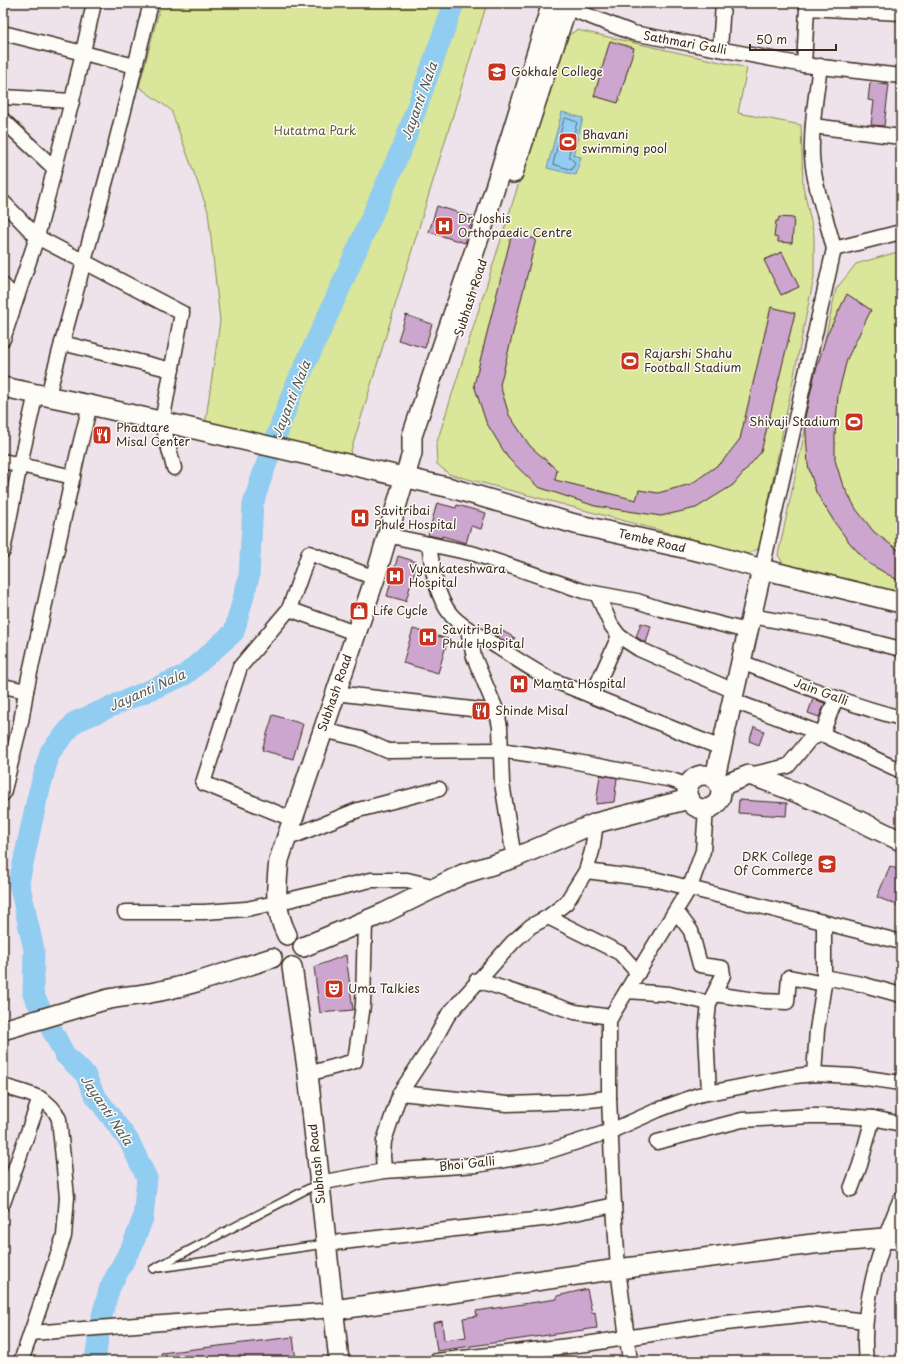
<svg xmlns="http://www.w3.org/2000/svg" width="904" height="1364" viewBox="0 0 904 1364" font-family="'Playpen Sans',sans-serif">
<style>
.green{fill:#dae699;stroke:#8a885c}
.water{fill:#91ccf1;stroke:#6f8b9d}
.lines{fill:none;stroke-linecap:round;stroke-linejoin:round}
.shore{stroke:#5d6b72;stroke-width:1}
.river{stroke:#91ccf1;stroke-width:21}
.building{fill:#cca6ce;stroke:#3b2a1e}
.lane-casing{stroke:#3b2a1e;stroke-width:10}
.street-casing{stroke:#3b2a1e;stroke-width:17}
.secondary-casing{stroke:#3b2a1e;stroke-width:22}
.lane{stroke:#fdfcf7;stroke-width:7}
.street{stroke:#fdfcf7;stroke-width:14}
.secondary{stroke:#fdfcf7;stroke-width:19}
.labels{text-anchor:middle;stroke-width:3;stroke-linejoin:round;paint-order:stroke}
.street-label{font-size:12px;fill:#3b2a1e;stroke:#fdfcf7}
.poi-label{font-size:12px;fill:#3b2a1e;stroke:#fdfcf7;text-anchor:start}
.park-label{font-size:12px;fill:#63593d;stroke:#fdfcf7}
.water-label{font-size:13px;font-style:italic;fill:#555b5d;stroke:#fdfcf7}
</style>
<rect width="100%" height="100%" fill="#eee2eb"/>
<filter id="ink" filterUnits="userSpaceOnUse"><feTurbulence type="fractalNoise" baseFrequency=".025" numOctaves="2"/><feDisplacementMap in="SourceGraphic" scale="8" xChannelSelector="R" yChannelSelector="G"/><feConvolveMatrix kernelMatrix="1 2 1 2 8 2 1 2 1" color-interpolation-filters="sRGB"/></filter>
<g filter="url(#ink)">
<g class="green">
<polygon points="161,3 487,3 347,464 204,432 220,321 208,211 171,110 139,87"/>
<polygon points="577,30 747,68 738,113 801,125 803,186 814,235 814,277 759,548 748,554 449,474 437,464 436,445 565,37"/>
<polygon points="901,251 901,594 786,568 778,555 836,289 856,264"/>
</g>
<polygon class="water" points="562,112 583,118 573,155 581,157 576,175 547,168"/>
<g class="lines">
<polygon class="shore" points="566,118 577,122 569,154 570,158 575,162 572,170 553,164 564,119"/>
<polyline class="river" points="95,1361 101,1319 110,1287 133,1244 143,1218 147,1178 129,1141 94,1094 85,1074 65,1055 33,994 34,950 19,882 37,799 50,752 75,722 185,675 234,632 249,577 253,504 261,479 292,393 333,304 404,143 454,3"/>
</g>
<g class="building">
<polygon points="610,41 634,48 618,103 594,96"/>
<polygon points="870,83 889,85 884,126 871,125 874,101 868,100"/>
<polygon points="437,206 473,217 465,243 429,232"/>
<polygon points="779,217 794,218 792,243 778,242 778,238 774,237 776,221 778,221"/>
<polygon points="512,233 536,239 500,385 509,415 530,446 557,470 555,480 636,500 639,490 658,493 691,484 722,462 740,439 771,307 795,313 761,452 733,485 696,508 661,516 595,506 538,487 508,458 486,422 474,385"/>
<polygon points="782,252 799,287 781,295 764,260"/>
<polygon points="847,294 871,310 847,359 838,395 835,436 835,460 842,483 856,509 874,532 901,552 901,582 868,563 849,542 835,523 816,492 808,465 805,417 814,377 826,337"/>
<polygon points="406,315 432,324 425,348 398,340"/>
<polygon points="437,503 456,508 457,505 486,513 481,529 471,526 466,543 442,536 442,538 428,535"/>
<polygon points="398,556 417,562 406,601 387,596"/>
<polygon points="641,623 651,626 646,643 636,637"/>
<polygon points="497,628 515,638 511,646 494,634"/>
<polygon points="413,629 448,639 438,673 403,663"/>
<polygon points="813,699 825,703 819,717 808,713"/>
<polygon points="273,715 303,724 293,759 262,750"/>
<polygon points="754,727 764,731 759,745 749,741"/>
<polygon points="600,775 617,778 614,802 596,804"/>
<polygon points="739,800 787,803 786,816 738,813"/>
<polygon points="890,866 901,871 901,907 877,897"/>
<polygon points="346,955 353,1010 320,1013 314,967"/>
<polygon points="587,1289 592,1313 595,1312 597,1328 437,1351 433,1323 442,1321 444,1340 466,1337 463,1318 477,1316 476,1311 557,1299 557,1296"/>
<polygon points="293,1337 296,1361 162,1361 161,1353"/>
</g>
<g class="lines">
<g class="lane-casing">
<g id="lane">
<polyline points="159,1268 325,1244"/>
<polyline points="153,1269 319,1183"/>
</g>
</g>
<g class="street-casing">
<g id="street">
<polyline points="558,4 633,33 804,65 901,76"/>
<polyline points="3,33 135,66"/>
<polyline points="720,49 723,3"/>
<polyline points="804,65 807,8 901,13"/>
<path d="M820,66C816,96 811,126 812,156C814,188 827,219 834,249L901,232"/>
<polyline points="3,97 72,101"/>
<polyline points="3,120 54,168"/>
<polyline points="813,126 901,137"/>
<polyline points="3,202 37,237 182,313 162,422 174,468"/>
<polyline points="3,285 16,299"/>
<polyline points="3,339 37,237 72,101 94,3"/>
<polyline points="62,343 172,370"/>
<polyline points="48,395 112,158 151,3"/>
<polyline points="3,461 73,477"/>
<path d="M386,535L429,544C432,567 436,598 452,616C463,628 477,634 490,642C510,655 529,668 550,679L721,748"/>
<polyline points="429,544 475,554 583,591 637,601 661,609 747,631"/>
<polyline points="3,551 20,464 36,393"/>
<polyline points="762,569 834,249"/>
<polyline points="597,594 611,625 619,636 639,649 734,691"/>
<polyline points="289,609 309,553 375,578"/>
<polyline points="751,616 818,628 901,649"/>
<polyline points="468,630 474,657 497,712 500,727 502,783 514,858"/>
<path d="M741,662C794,682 846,704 901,718"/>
<polyline points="3,686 26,691"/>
<polyline points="335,693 497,712"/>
<polyline points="592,696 619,636"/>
<polyline points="731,700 822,734 836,698"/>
<polyline points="323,730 361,739 388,751 500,750 561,759 672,780 688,786"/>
<polyline points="749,775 788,766 810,739 822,734 901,771"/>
<polyline points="3,794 21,722 26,691 77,457 90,405"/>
<polyline points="292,819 203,783 240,667 289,609 355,633"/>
<polyline points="286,839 358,810 439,789"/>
<polyline points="586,871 658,880 901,942"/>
<polyline points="676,911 691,931 700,965 722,968 723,975 714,994"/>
<polyline points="125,912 204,912 246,909 276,903 371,880 407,880 436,887"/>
<polyline points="548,917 620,953 638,973"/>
<polyline points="824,977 861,984 901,995"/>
<polyline points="477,980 575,1012 611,1017"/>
<polyline points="627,991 669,994 709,1003 714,994 762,1001 787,1002 789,977 824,984"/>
<polyline points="308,1074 355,1061 363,1005 365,921"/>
<polyline points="814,1074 817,1030 824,984 824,923"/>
<path d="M3,1086C24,1093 50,1096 59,1119L67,1197L64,1236L31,1333"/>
<polyline points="709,1092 706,1033 709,1003"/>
<polyline points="400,1093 507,1104 569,1102 609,1098"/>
<polyline points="657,1142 742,1120 811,1116 844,1116 873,1118 901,1124"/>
<polyline points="384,1171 383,1155 384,1141 400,1093 430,1048 448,1015 513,942 531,926 548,917 566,903 586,871 592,851 596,823"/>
<polyline points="319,1183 384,1171 477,1165 543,1153 611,1131 658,1110 698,1095 795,1076 814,1074 853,1076 901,1083"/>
<polyline points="851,1189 860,1165 873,1118"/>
<polyline points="3,1203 40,1098"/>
<polyline points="325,1244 551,1218 614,1205"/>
<polyline points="21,1361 31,1333 334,1310"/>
<polyline points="436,1361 586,1344 717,1324 808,1314 865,1321"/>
<polyline points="630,1361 618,1269 614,1205 609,1098 609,1020 690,887 703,851 706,809"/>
<path d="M866,1361C860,1305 880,1248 901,1198"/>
</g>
</g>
<g class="secondary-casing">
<g id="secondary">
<polyline points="513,173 568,3"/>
<polyline points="3,387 90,405 451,488 575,524 706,553 762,569 901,603"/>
<circle cx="704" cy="792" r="17"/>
<polyline points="715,777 762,569"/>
<path d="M721,786L749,775C802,792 851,817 901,841"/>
<path d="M287,935C274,910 276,887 279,860L375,578L412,453V436L485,220L552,3"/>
<polyline points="303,947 384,913 463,874 514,858 596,823 689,799"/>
<polyline points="292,967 308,1074 339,1361"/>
<path d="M3,1030L105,1000C120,996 135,996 150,993C191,986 233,970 272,958"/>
<polyline points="334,1310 618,1269 813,1244 884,1238 901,1239"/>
</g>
</g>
<use href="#lane" class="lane"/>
<use href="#street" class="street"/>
<use href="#secondary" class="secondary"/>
</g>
</g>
<defs>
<g id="school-square" transform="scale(1)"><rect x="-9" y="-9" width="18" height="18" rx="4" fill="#c8321e" stroke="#fdfcf7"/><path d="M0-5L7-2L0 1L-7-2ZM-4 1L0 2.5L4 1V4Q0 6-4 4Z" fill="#fff"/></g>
<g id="stadium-square" transform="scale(1)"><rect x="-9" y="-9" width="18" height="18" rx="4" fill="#c8321e" stroke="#fdfcf7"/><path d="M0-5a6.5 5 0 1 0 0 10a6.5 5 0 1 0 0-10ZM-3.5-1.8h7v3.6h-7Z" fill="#fff"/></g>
<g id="hospital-square" transform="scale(1)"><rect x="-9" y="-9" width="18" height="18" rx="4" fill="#c8321e" stroke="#fdfcf7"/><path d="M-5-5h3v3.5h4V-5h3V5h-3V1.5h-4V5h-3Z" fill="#fff"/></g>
<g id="restaurant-square" transform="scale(1)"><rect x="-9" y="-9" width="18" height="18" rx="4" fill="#c8321e" stroke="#fdfcf7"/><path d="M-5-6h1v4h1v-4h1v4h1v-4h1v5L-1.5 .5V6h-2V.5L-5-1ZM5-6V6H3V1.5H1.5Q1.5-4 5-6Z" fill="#fff"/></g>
<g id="shop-square" transform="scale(1)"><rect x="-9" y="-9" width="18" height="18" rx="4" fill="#c8321e" stroke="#fdfcf7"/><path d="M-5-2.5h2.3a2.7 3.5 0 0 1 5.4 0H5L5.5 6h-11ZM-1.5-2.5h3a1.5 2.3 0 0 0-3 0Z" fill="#fff"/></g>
<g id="university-square" transform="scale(1)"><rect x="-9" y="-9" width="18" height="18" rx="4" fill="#c8321e" stroke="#fdfcf7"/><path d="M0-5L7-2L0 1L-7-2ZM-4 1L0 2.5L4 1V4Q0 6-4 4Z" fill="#fff"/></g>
<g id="theatre-square" transform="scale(1)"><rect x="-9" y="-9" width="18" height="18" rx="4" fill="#c8321e" stroke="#fdfcf7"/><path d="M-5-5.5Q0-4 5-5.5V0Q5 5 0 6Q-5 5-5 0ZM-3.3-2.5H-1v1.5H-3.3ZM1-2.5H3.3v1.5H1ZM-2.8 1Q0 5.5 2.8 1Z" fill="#fff"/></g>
</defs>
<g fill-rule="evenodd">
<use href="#school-square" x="497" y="72"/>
<use href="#stadium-square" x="568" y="142"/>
<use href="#hospital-square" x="444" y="226"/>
<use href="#stadium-square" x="630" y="361"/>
<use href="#stadium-square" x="854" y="422"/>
<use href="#restaurant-square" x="102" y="435"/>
<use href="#hospital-square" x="360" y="518"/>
<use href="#hospital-square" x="395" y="576"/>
<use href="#shop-square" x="359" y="611"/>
<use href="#hospital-square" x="428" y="637"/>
<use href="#hospital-square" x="519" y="684"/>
<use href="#restaurant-square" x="481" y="711"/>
<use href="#university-square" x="827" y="864"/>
<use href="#theatre-square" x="334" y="989"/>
</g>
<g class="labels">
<g class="street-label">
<text transform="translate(685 43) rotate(10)" y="4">Sathmari Galli</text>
<text transform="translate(471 298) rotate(-72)" y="4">Subhash Road</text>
<text transform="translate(652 541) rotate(13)" y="4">Tembe Road</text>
<text transform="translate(821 692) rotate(20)" y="4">Jain Galli</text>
<text transform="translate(335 693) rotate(-71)" y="4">Subhash Road</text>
<text transform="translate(317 1164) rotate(-96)" y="4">Subhash Road</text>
<text transform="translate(467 1164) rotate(-6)" y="4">Bhoi Galli</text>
</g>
<g class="poi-label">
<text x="511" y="76">Gokhale College</text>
<text x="582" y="139">Bhavani<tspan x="582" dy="14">swimming pool</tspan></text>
<text x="458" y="223">Dr Joshis<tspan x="458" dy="14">Orthopaedic Centre</tspan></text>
<text x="644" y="358">Rajarshi Shahu<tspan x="644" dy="14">Football Stadium</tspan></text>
<text x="840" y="426" text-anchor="end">Shivaji Stadium</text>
<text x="116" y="432">Phadtare<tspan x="116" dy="14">Misal Center</tspan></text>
<text x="374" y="515">Savitribai<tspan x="374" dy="14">Phule Hospital</tspan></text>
<text x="409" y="573">Vyankateshwara<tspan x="409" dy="14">Hospital</tspan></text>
<text x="373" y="615">Life Cycle</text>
<text x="442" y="634">Savitri Bai<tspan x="442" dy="14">Phule Hospital</tspan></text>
<text x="533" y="688">Mamta Hospital</text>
<text x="495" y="715">Shinde Misal</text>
<text x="813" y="861" text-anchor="end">DRK College<tspan x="813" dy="14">Of Commerce</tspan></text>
<text x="348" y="993">Uma Talkies</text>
</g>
<g class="park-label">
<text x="315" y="135">Hutatma Park</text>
</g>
<g class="water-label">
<text transform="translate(419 101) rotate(-70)" y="5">Jayanti Nala</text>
<text transform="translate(291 399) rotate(-68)" y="5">Jayanti Nala</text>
<text transform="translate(147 690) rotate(-24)" y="5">Jayanti Nala</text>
<text transform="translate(107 1110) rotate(56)" y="5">Jayanti Nala</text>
</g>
</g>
<rect width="904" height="1364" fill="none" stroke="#fdfcf7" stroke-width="16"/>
<rect x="8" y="8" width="888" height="1348" fill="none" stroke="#3b2a1e" stroke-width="1.5" filter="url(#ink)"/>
<path d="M750 44v6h86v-6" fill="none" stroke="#3b2a1e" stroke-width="2"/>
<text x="756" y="44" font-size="12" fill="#3b2a1e" stroke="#fdfcf7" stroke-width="3" paint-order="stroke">50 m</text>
</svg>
